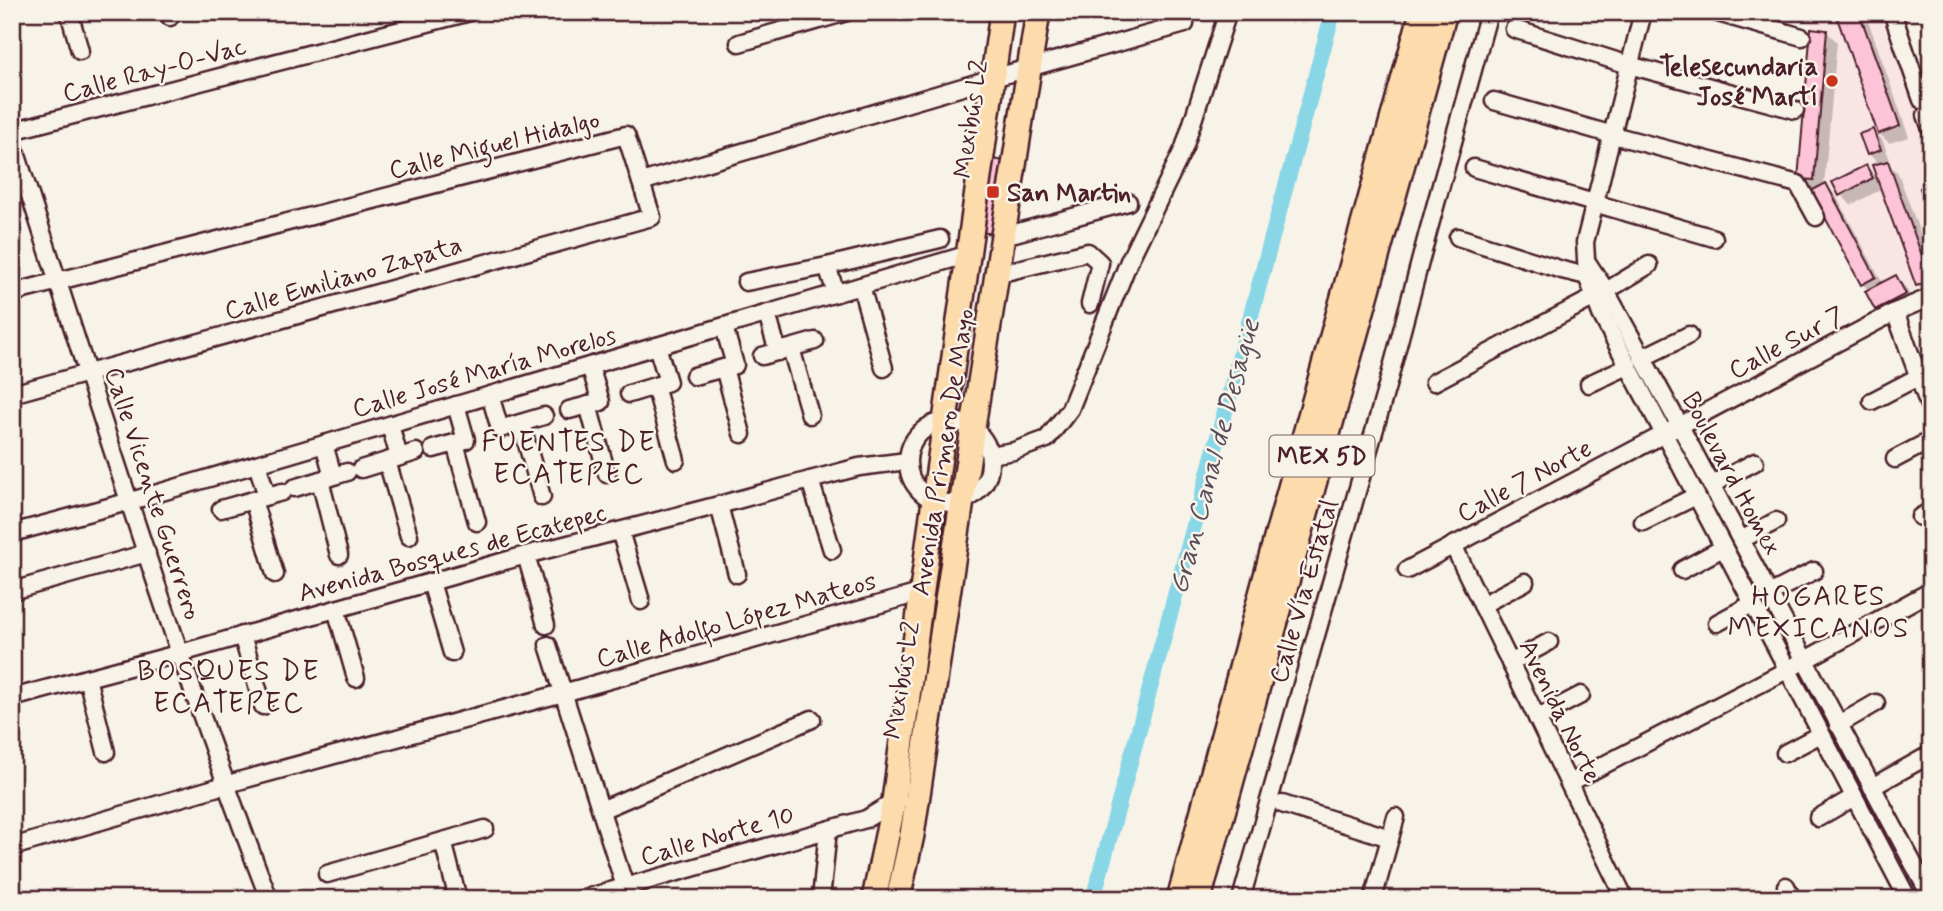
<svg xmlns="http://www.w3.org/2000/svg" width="1943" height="911" viewBox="0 0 1943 911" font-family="Mynerve,sans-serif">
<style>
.built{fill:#f9e5e3}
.shadow{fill:#0003}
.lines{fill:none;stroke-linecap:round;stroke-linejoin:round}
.canal{stroke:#89d6e7;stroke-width:16}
.building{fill:#fdc3d6;stroke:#4a1f2b;stroke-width:2}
.minor-casing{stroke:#4a1f2b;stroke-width:21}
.highway-casing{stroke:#4a1f2b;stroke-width:28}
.minor{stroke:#f7f3e8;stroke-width:16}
.highway{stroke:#fcdcac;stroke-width:23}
.poi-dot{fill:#c8321e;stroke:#f7f3e8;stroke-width:2.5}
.labels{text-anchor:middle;stroke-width:5;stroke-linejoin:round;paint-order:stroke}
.shield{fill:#f7f3e8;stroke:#7e5f64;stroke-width:2}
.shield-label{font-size:24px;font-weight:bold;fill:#4a1f2b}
.poi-label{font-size:26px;font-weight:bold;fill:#4a1f2b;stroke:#f7f3e8;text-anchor:end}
.street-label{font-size:26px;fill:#4a1f2b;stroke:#f7f3e8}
.neighbourhood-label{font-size:28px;letter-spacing:2px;fill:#4a1f2b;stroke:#f7f3e8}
.water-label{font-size:28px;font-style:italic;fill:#5a4d5a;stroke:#f7f3e8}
</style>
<rect width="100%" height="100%" fill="#f7f3e8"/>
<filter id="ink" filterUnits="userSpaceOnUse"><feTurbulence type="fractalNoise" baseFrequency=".0143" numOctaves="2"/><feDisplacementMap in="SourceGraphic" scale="14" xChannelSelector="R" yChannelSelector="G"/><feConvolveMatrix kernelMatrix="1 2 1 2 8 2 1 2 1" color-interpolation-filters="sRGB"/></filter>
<g filter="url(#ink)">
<polygon class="built" points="1812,12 1885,12 1931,143 1931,284 1916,289 1875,310 1805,179 1798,179"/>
<g class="shadow">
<polygon points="1837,12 1865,12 1909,137 1889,143 1880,134 1890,160 1886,162 1898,173 1931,263 1931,295 1927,296 1917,285 1882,189 1851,205 1841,194 1866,167 1879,181 1880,165 1869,154 1872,131 1882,140"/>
<polygon points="1826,31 1837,42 1824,185 1836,196 1883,284 1896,277 1906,288 1915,305 1887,319 1876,309 1870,291 1863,284 1818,189 1810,188 1799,178"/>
<polygon points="993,161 993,241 982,231"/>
</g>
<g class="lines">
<polyline class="canal" points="1093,899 1333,12"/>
</g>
<g class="building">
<polygon points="1835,12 1859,12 1900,126 1878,134"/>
<polygon points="1811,28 1827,30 1814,180 1798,179"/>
<polygon points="1873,129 1881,150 1867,155 1859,134"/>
<polygon points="992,159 1005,161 994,234 980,232"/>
<polygon points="1888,161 1925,264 1931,262 1931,281 1916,286 1872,165"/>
<polygon points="1866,165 1873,178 1839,196 1832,182"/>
<polygon points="1826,183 1876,277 1861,285 1811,191"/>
<polygon points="1931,184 1931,219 1920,188"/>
<polygon points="1896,275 1906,294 1875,310 1865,291"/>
</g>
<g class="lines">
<g class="minor-casing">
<g id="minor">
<polyline points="69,12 80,51"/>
<polyline points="169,12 170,17"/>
<polyline points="1643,12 1585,242 1587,276 1601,314 1908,899"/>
<polyline points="1714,12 1802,37"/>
<polyline points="1892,12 1922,100"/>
<polyline points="1514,29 1629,65 1795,110"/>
<polyline points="739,43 847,12"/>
<polyline points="1494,101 1613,135 1798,184 1816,217"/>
<polyline points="1926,115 1931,129"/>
<polyline points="12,131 470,12"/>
<path d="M12,140C95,394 173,650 269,899"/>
<polyline points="1474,168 1714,238"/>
<polyline points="641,182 993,78 1185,24"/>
<polyline points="1004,236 1128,202"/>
<polyline points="1458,237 1562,270 1587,276 1593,274"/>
<polyline points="1587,262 1606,291 1680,426 1931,897"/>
<polyline points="998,269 1010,271 1088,252 1100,263 1090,304"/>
<polyline points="746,282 827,266"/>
<polyline points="861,286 884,368"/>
<polyline points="12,293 626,135 652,217 12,394"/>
<polyline points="836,293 827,266 940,239"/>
<polyline points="1895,312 1931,411"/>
<polyline points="767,314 778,352"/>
<polyline points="791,348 810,415"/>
<polyline points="762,356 815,341"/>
<polyline points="1642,358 1689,335"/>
<polyline points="724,368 742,434"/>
<polyline points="694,376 735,365 724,327"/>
<polyline points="1434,382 1606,291 1649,265"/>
<polyline points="1589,384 1628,366"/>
<polyline points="655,386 676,460"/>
<polyline points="629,394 668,382 657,346"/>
<polyline points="490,395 500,429 544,416"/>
<polyline points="1872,401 1918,377"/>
<polyline points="588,405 607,474"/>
<polyline points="569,410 601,402 590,366"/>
<circle cx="949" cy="462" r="41"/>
<polyline points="521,423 542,497"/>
<polyline points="390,425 399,457"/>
<polyline points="455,443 477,522"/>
<polyline points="324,444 333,476"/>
<polyline points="433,449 466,440 456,405"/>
<polyline points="990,455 1014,451 1047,439 1070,409 1129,261 1184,148 1228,12"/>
<polyline points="1895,459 1931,440"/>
<polyline points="387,461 409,536"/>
<polyline points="257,464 267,496"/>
<polyline points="361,469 416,452"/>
<polyline points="320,480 339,555"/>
<polyline points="810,480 832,550"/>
<polyline points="1711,485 1755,462"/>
<polyline points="294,488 347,472"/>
<polyline points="253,500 275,574"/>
<polyline points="719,505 737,574"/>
<polyline points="221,509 282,492"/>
<polyline points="1920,517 1931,511"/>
<polyline points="1643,522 1696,496"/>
<polyline points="620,531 641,601"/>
<polyline points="12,533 131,501 969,254"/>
<polyline points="1741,540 1776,521"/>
<polyline points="1453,545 1625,899"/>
<polyline points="526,555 546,625"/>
<polyline points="1407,570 1895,312 1931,297"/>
<polyline points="1682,570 1723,548"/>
<polyline points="431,582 452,653"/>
<polyline points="12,591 147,553"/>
<polyline points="1769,594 1814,571"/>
<polyline points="1482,605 1525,582"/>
<polyline points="336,609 356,678"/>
<polyline points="1717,623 1752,604"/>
<polyline points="242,635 263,706"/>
<polyline points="548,645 629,899"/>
<polyline points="1510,663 1549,642"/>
<polyline points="87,678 106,752"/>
<polyline points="12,698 181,653 526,555 719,505 810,480 859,467 907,461"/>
<polyline points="1537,718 1581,695"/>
<polyline points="1838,725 1876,703"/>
<polyline points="1785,753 1821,734"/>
<polyline points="1569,783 1787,670 1931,591"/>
<polyline points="1872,787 1931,754"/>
<polyline points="1282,804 1390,838"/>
<polyline points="601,810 812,719"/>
<polyline points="1818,818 1854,797"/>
<polyline points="443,841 458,899"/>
<polyline points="12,847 242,780 563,693 923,592"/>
<polyline points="327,874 485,829"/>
<polyline points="1786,886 1792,899"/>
<polyline points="582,899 866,819 899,799"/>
<polyline points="821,899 828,830"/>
<polyline points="1241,899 1389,379 1428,232 1489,12"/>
<polyline points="1373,899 1396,817"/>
</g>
</g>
<g class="highway-casing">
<g id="highway">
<polyline points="874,899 894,801 934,500 1002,12"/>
<polyline points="898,899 912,835 973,427 1038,12"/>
<polyline points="1179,899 1275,542 1422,12"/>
<polyline points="1199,899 1445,12"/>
</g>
</g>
<use href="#minor" class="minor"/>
<use href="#highway" class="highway"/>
</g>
</g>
<g class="poi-dot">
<circle cx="1832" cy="81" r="7"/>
<rect x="986" y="185" width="14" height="14" rx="3.5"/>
</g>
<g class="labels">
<rect class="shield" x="1269.5" y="435.5" width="105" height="41" rx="5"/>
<g class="shield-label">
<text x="1322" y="464">MEX 5D</text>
</g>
<g class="poi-label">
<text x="1818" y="75">Telesecundaria<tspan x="1818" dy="30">José Martí</tspan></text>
<text x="1007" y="201" text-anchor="start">San Martin</text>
</g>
<g class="street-label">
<text transform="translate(154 69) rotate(-15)" y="9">Calle Ray-O-Vac</text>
<text transform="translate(970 119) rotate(-82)" y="9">Mexibús L2</text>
<text transform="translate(494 144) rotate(-14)" y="9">Calle Miguel Hidalgo</text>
<text transform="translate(343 277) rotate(-16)" y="9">Calle Emiliano Zapata</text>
<text transform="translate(1786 342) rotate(-28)" y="9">Calle Sur 7</text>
<text transform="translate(484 371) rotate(-16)" y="9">Calle José María Morelos</text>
<text transform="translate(942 452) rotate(-81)" y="9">Avenida Primero De Mayo</text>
<text transform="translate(1732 473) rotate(62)" y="9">Boulevard Homex</text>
<text transform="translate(1524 480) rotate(-28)" y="9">Calle 7 Norte</text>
<text transform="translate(154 493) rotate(72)" y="9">Calle Vicente Guerrero</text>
<text transform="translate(452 552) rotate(-15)" y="9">Avenida Bosques de Ecatepec</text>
<text transform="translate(1303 591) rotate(-74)" y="9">Calle Vía Estatal</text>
<text transform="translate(736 619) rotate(-16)" y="9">Calle Adolfo López Mateos</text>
<text transform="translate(901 680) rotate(-81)" y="9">Mexibús L2</text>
<text transform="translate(1561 711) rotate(64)" y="9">Avenida Norte</text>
<text transform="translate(717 835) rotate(-16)" y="9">Calle Norte 10</text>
</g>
<g class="neighbourhood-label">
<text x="569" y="451">FUENTES DE<tspan x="569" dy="32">ECATEPEC</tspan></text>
<text x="1819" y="605">HOGARES<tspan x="1819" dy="32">MEXICANOS</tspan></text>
<text x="229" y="680">BOSQUES DE<tspan x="229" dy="32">ECATEPEC</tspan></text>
</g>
<g class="water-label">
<text transform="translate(1213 456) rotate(-75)" y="10">Gran Canal de Desagüe</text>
</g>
</g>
<rect width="1943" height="911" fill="none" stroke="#f7f3e8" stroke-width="42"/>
<rect x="21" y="21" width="1901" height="869" fill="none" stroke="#4a1f2b" stroke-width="2.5" filter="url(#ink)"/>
</svg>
